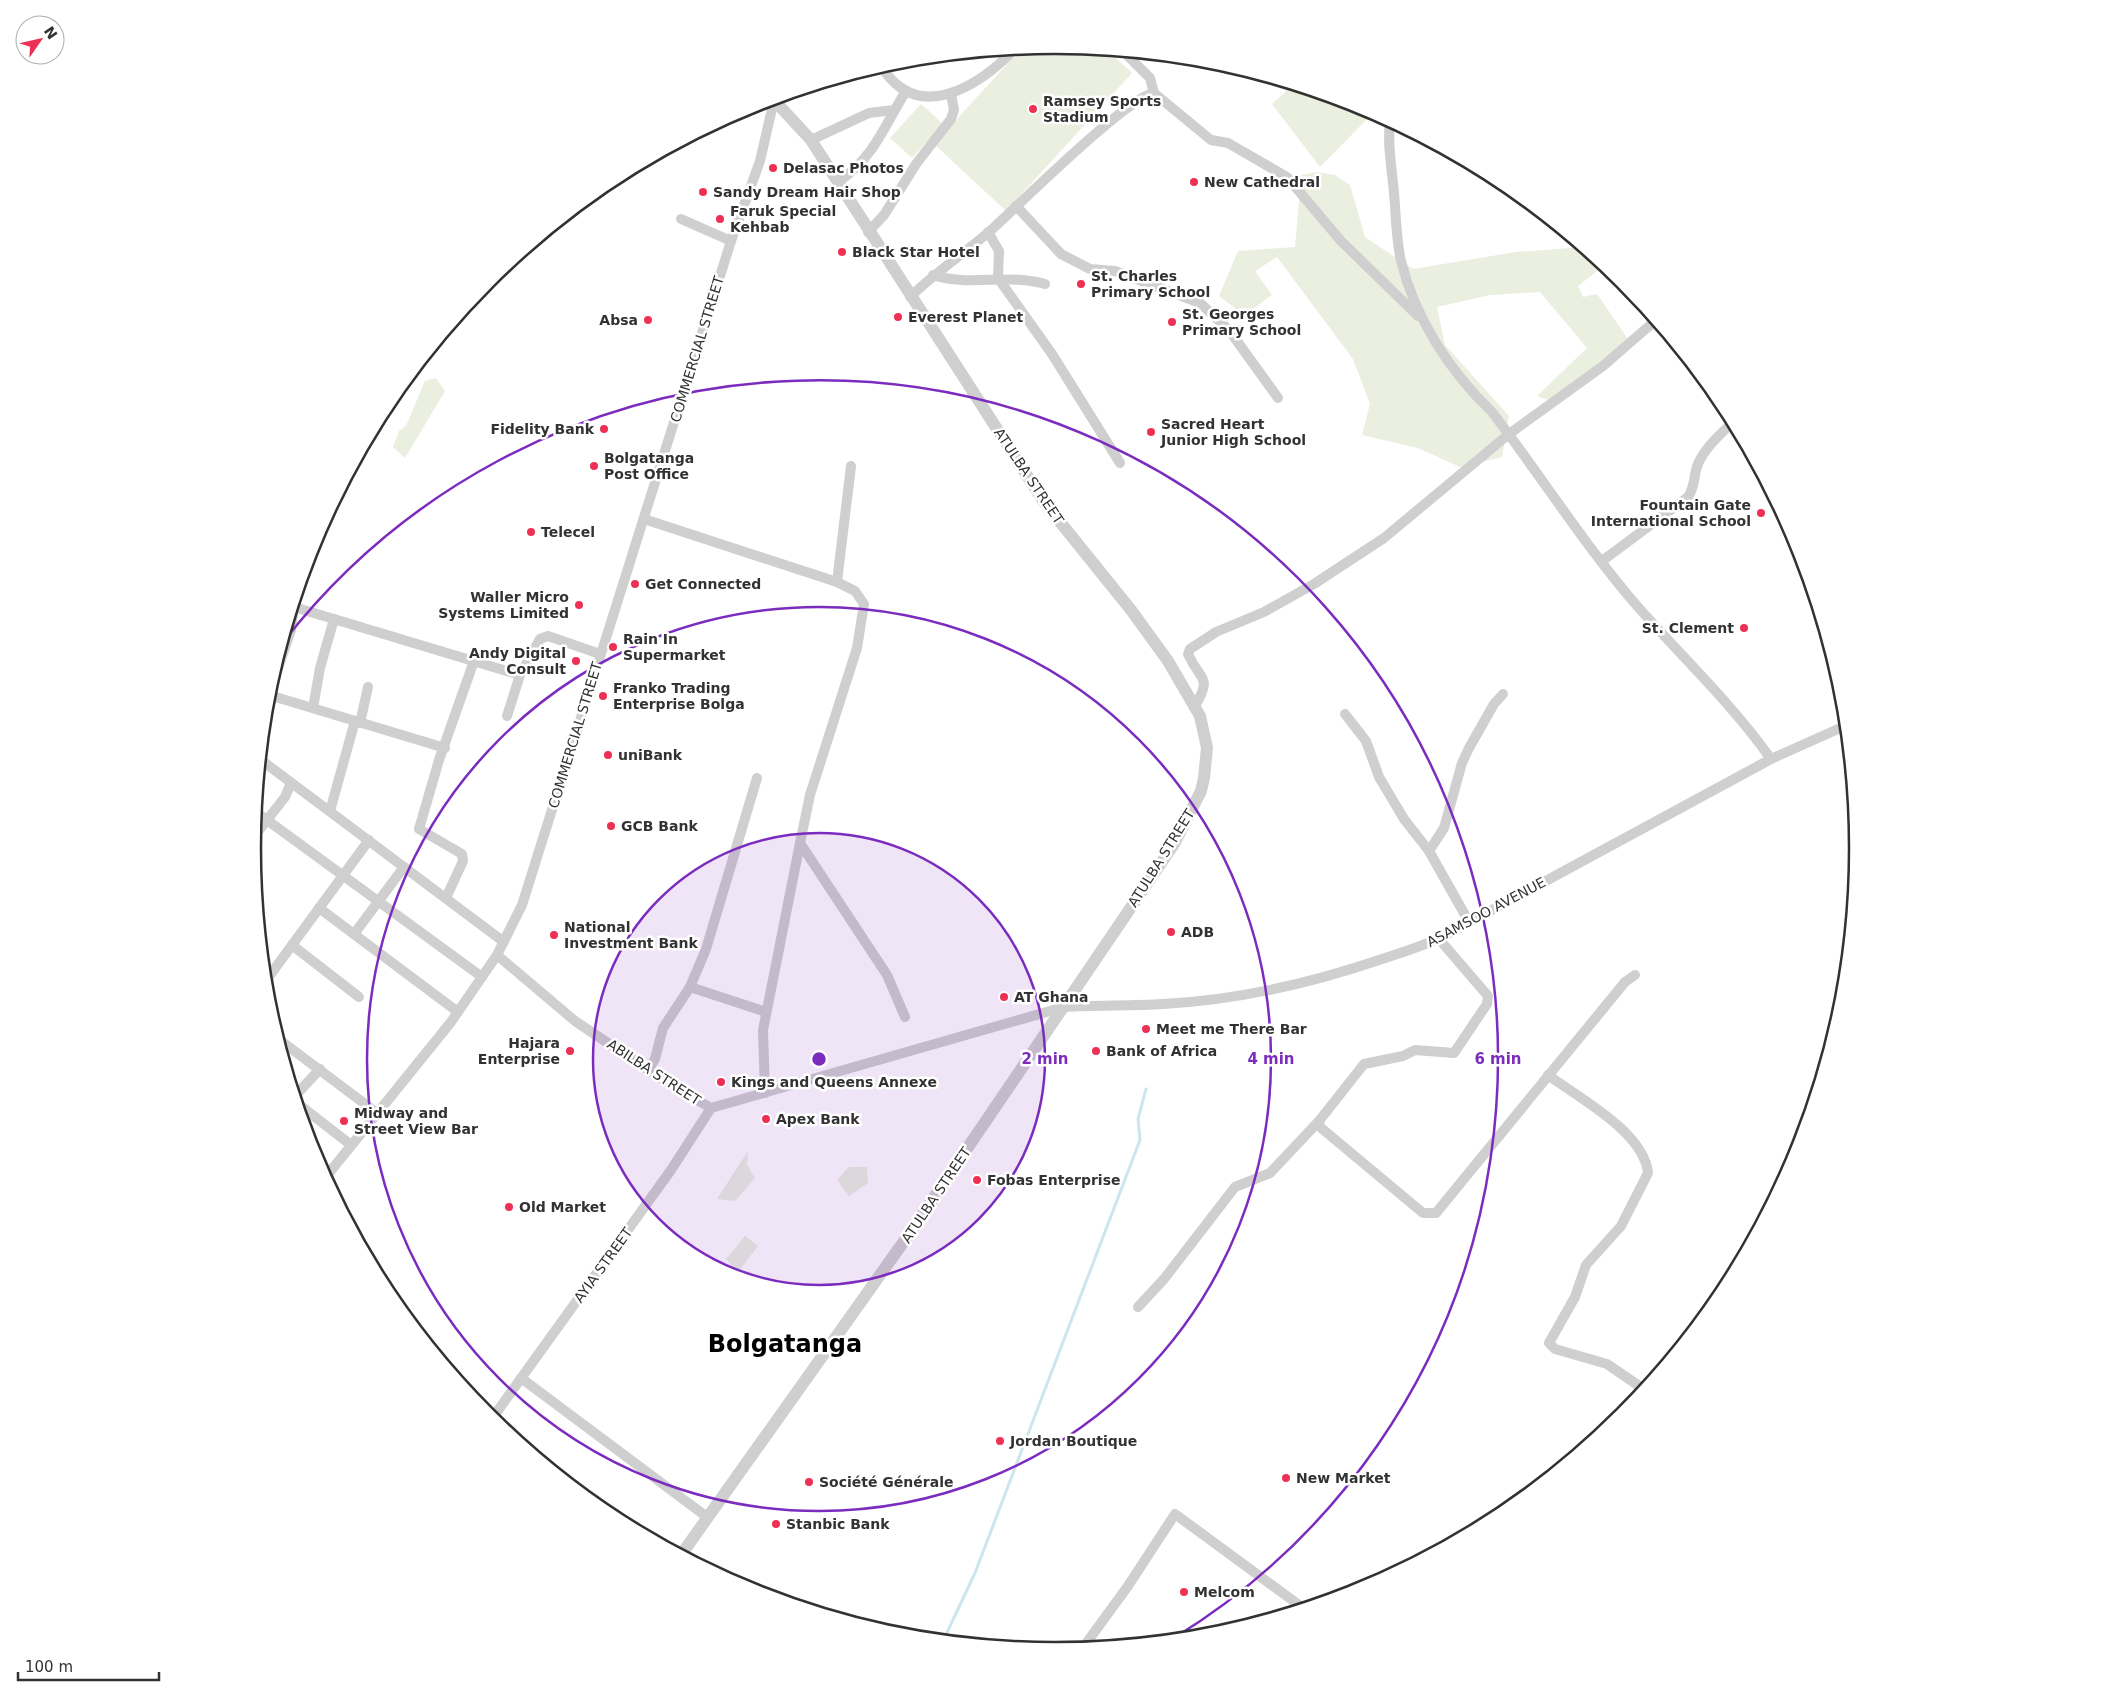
<svg xmlns="http://www.w3.org/2000/svg" width="2111" height="1697" viewBox="0 0 2111 1697" font-family="'DejaVu Sans',sans-serif">
<style>
.green{fill:#eaefe0}
.lines{fill:none;stroke-linecap:round;stroke-linejoin:round}
.stream{stroke:#cde5ef;stroke-width:3}
.minor{stroke:#cfcfcf;stroke-width:10}
.tertiary{stroke:#cfcfcf;stroke-width:12}
.ring{fill:none;stroke:#7b2cbf;stroke-width:2.5}
.poi-dot{fill:#ed3053;stroke:#fff;stroke-width:2}
.labels{text-anchor:middle;stroke-width:5;stroke-linejoin:round;paint-order:stroke}
.poi-label{font-size:14px;font-weight:bold;fill:#323232;stroke:#fff;text-anchor:start}
.street-label{font-size:14px;fill:#323232;stroke:#fff}
.town-label{font-size:24px;font-weight:bold;fill:#000;stroke:#fff}
.rim{fill:none;stroke:#323232;stroke-width:2.5}
.centre{fill:#7b2cbf;stroke:#fff;stroke-width:2.5}
.ring-label{font-size:15px;text-anchor:middle;font-weight:bold;fill:#7b2cbf;stroke:#fff;stroke-width:5;stroke-linejoin:round;paint-order:stroke}
</style>
<rect width="100%" height="100%" fill="#fff"/>
<g class="green">
<polygon points="1056,45 1107,50 1132,73 1006,211 934,144 1022,48"/>
<polygon points="1293,85 1363,106 1374,112 1320,167 1272,104"/>
<polygon points="921,104 943,124 912,158 890,138"/>
<polygon points="1317,172 1335,175 1350,185 1365,237 1413,269 1516,252 1584,247 1605,265 1578,286 1583,297 1597,294 1630,342 1555,402 1537,396 1587,348 1540,292 1490,295 1437,307 1445,345 1509,416 1502,457 1460,467 1418,448 1362,435 1370,404 1353,359 1277,257 1255,271 1272,295 1244,315 1219,296 1238,251 1295,247 1301,175"/>
<polygon points="436,378 445,391 405,458 393,447 399,431 406,426 425,381"/>
<polygon points="748,1151 747,1165 755,1178 735,1201 717,1199"/>
<polygon points="849,1167 867,1167 868,1183 849,1196 837,1180"/>
<polygon points="745,1236 758,1246 738,1272 726,1259"/>
</g>
<g class="lines">
<polyline class="stream" points="943,1641 975,1573 1140,1140 1138,1119 1146,1089"/>
<g class="minor">
<polyline points="1124,52 1150,78 1154,93"/>
<path d="M881,66C918,125 978,87 1015,49"/>
<path d="M1390,121C1387,145 1392,169 1394,193C1396,215 1396,239 1401,261C1415,318 1450,372 1492,412C1541,476 1585,546 1638,607C1683,658 1732,704 1771,759"/>
<polyline points="811,140 869,113 894,110"/>
<path d="M838,182C874,158 884,126 906,91"/>
<polyline points="1016,206 1061,254 1090,269 1115,271 1200,303 1229,330 1278,398"/>
<polyline points="681,219 731,241"/>
<polyline points="868,232 884,215 916,164 951,119 954,110 951,94"/>
<polyline points="988,232 999,251 998,278 1052,354 1120,463"/>
<path d="M933,275C970,287 1008,273 1045,284"/>
<path d="M910,297C935,273 963,254 989,232C1017,207 1127,97 1154,93L1211,140L1228,143L1287,177L1341,241L1418,316"/>
<polyline points="644,519 837,582 855,591 864,604 857,648 810,795 800,843 763,1030 765,1093"/>
<path d="M1602,561L1688,497C1696,485 1693,476 1698,464C1705,447 1721,434 1734,421"/>
<polyline points="837,582 851,466"/>
<polyline points="294,607 520,675"/>
<polyline points="269,695 445,748"/>
<polyline points="267,701 291,630 294,605"/>
<path d="M1195,706C1213,676 1200,681 1188,654L1190,649L1216,632L1264,612L1314,584L1384,538L1509,434L1603,366L1656,320"/>
<polyline points="313,708 320,668 334,619"/>
<polyline points="1345,714 1366,741 1379,777 1404,819 1429,851 1469,922"/>
<polyline points="507,716 520,675 540,639 548,636 600,654"/>
<polyline points="360,723 368,687"/>
<polyline points="261,760 504,942"/>
<polyline points="330,811 355,721"/>
<polyline points="256,812 482,977"/>
<polyline points="253,838 285,797 291,783"/>
<polyline points="800,843 887,975 905,1017"/>
<polyline points="1429,851 1444,828 1462,763 1469,748 1494,704 1503,694"/>
<polyline points="446,898 463,861 462,854 419,829 439,760 474,661"/>
<polyline points="319,908 458,1012"/>
<polyline points="354,934 404,867"/>
<polyline points="292,945 359,997"/>
<path d="M497,955L575,1021L666,1082L711,1108L1064,1007C1097,1005 1130,1006 1163,1004C1237,1000 1312,983 1382,959C1404,952 1426,945 1446,935L1771,759L1847,725"/>
<polyline points="265,982 369,840"/>
<polyline points="690,987 766,1012"/>
<polyline points="277,1038 377,1113"/>
<polyline points="649,1069 655,1059 663,1028 690,987 706,949 757,778"/>
<path d="M1548,1075C1579,1098 1644,1132 1648,1173L1621,1226L1586,1265L1575,1297L1549,1343L1555,1349L1607,1364L1645,1390"/>
<polyline points="295,1096 320,1069"/>
<polyline points="297,1103 351,1145"/>
<polyline points="1319,1121 1320,1127 1423,1213 1436,1213 1625,982 1635,975"/>
<polyline points="325,1178 451,1022 497,955 522,905 731,241 760,161 774,100"/>
<polyline points="1138,1307 1164,1279 1235,1187 1270,1173 1319,1121 1364,1064 1403,1056 1415,1050 1454,1053 1487,1004 1488,996 1439,939"/>
<polyline points="521,1378 707,1517"/>
<polyline points="491,1420 671,1170 711,1108"/>
<polyline points="1082,1649 1128,1586 1175,1514 1299,1605"/>
</g>
<polyline class="tertiary" points="681,1555 907,1237 1174,844 1201,791 1204,778 1207,748 1200,716 1168,661 1131,610 1044,502 811,140 773,99"/>
</g>
<circle cx="819" cy="1059" r="226" fill="#7b2cbf" fill-opacity=".12"/>
<g class="ring">
<circle cx="819" cy="1059" r="226"/>
<circle cx="819" cy="1059" r="452"/>
<path d="M284 641A679 679 0 1 1 1174 1638"/>
</g>
<g class="poi-dot">
<circle cx="1033" cy="109" r="5"/>
<circle cx="773" cy="168" r="5"/>
<circle cx="1194" cy="182" r="5"/>
<circle cx="703" cy="192" r="5"/>
<circle cx="720" cy="219" r="5"/>
<circle cx="842" cy="252" r="5"/>
<circle cx="1081" cy="284" r="5"/>
<circle cx="898" cy="317" r="5"/>
<circle cx="648" cy="320" r="5"/>
<circle cx="1172" cy="322" r="5"/>
<circle cx="604" cy="429" r="5"/>
<circle cx="1151" cy="432" r="5"/>
<circle cx="594" cy="466" r="5"/>
<circle cx="1761" cy="513" r="5"/>
<circle cx="531" cy="532" r="5"/>
<circle cx="635" cy="584" r="5"/>
<circle cx="579" cy="605" r="5"/>
<circle cx="1744" cy="628" r="5"/>
<circle cx="613" cy="647" r="5"/>
<circle cx="576" cy="661" r="5"/>
<circle cx="603" cy="696" r="5"/>
<circle cx="608" cy="755" r="5"/>
<circle cx="611" cy="826" r="5"/>
<circle cx="1171" cy="932" r="5"/>
<circle cx="554" cy="935" r="5"/>
<circle cx="1004" cy="997" r="5"/>
<circle cx="1146" cy="1029" r="5"/>
<circle cx="570" cy="1051" r="5"/>
<circle cx="1096" cy="1051" r="5"/>
<circle cx="721" cy="1082" r="5"/>
<circle cx="766" cy="1119" r="5"/>
<circle cx="344" cy="1121" r="5"/>
<circle cx="977" cy="1180" r="5"/>
<circle cx="509" cy="1207" r="5"/>
<circle cx="1000" cy="1441" r="5"/>
<circle cx="1286" cy="1478" r="5"/>
<circle cx="809" cy="1482" r="5"/>
<circle cx="776" cy="1524" r="5"/>
<circle cx="1184" cy="1592" r="5"/>
</g>
<g class="labels">
<g class="poi-label">
<text x="1043" y="106">Ramsey Sports<tspan x="1043" dy="16">Stadium</tspan></text>
<text x="783" y="173">Delasac Photos</text>
<text x="1204" y="187">New Cathedral</text>
<text x="713" y="197">Sandy Dream Hair Shop</text>
<text x="730" y="216">Faruk Special<tspan x="730" dy="16">Kehbab</tspan></text>
<text x="852" y="257">Black Star Hotel</text>
<text x="1091" y="281">St. Charles<tspan x="1091" dy="16">Primary School</tspan></text>
<text x="1182" y="319">St. Georges<tspan x="1182" dy="16">Primary School</tspan></text>
<text x="908" y="322">Everest Planet</text>
<text x="638" y="325" text-anchor="end">Absa</text>
<text x="1161" y="429">Sacred Heart<tspan x="1161" dy="16">Junior High School</tspan></text>
<text x="594" y="434" text-anchor="end">Fidelity Bank</text>
<text x="604" y="463">Bolgatanga<tspan x="604" dy="16">Post Office</tspan></text>
<text x="1751" y="510" text-anchor="end">Fountain Gate<tspan x="1751" dy="16">International School</tspan></text>
<text x="541" y="537">Telecel</text>
<text x="645" y="589">Get Connected</text>
<text x="569" y="602" text-anchor="end">Waller Micro<tspan x="569" dy="16">Systems Limited</tspan></text>
<text x="1734" y="633" text-anchor="end">St. Clement</text>
<text x="623" y="644">Rain In<tspan x="623" dy="16">Supermarket</tspan></text>
<text x="566" y="658" text-anchor="end">Andy Digital<tspan x="566" dy="16">Consult</tspan></text>
<text x="613" y="693">Franko Trading<tspan x="613" dy="16">Enterprise Bolga</tspan></text>
<text x="618" y="760">uniBank</text>
<text x="621" y="831">GCB Bank</text>
<text x="564" y="932">National<tspan x="564" dy="16">Investment Bank</tspan></text>
<text x="1181" y="937">ADB</text>
<text x="1014" y="1002">AT Ghana</text>
<text x="1156" y="1034">Meet me There Bar</text>
<text x="560" y="1048" text-anchor="end">Hajara<tspan x="560" dy="16">Enterprise</tspan></text>
<text x="1106" y="1056">Bank of Africa</text>
<text x="731" y="1087">Kings and Queens Annexe</text>
<text x="354" y="1118">Midway and<tspan x="354" dy="16">Street View Bar</tspan></text>
<text x="776" y="1124">Apex Bank</text>
<text x="987" y="1185">Fobas Enterprise</text>
<text x="519" y="1212">Old Market</text>
<text x="1010" y="1446">Jordan Boutique</text>
<text x="1296" y="1483">New Market</text>
<text x="819" y="1487">Société Générale</text>
<text x="786" y="1529">Stanbic Bank</text>
<text x="1194" y="1597">Melcom</text>
</g>
<g class="street-label">
<text transform="translate(697 349) rotate(-73)" y="5">COMMERCIAL STREET</text>
<text transform="translate(1029 476) rotate(56)" y="5">ATULBA STREET</text>
<text transform="translate(575 735) rotate(-73)" y="5">COMMERCIAL STREET</text>
<text transform="translate(1161 858) rotate(-58)" y="5">ATULBA STREET</text>
<text transform="translate(1486 912) rotate(-28)" y="5">ASAMSOO AVENUE</text>
<text transform="translate(654 1072) rotate(33)" y="5">ABILBA STREET</text>
<text transform="translate(936 1195) rotate(-56)" y="5">ATULBA STREET</text>
<text transform="translate(603 1265) rotate(-54)" y="5">AYIA STREET</text>
</g>
<g class="town-label">
<text x="785" y="1352">Bolgatanga</text>
</g>
</g>
<path d="M0 0H2111V1697H0ZM261 848a794 794 0 1 1 1588 0a794 794 0 1 1-1588 0Z" fill="#fff" fill-rule="evenodd"/>
<path class="rim" d="M261 848a794 794 0 1 1 1588 0a794 794 0 1 1-1588 0Z"/>
<circle cx="819" cy="1059" r="8" class="centre"/>
<g class="ring-label">
<text x="1045" y="1064">2 min</text>
<text x="1271" y="1064">4 min</text>
<text x="1498" y="1064">6 min</text>
</g>
<g transform="translate(40 40) rotate(56)"><circle r="24" fill="#ffffff" stroke="#adadad"/>
<path d="M0-4L9 19L0 12L-9 19Z" fill="#ed3053"/>
<text y="-8" font-size="14" font-weight="bold" text-anchor="middle" fill="#323232">N</text>
</g>
<path d="M18 1672v8h141v-8" fill="none" stroke="#323232" stroke-width="2.5"/>
<text x="25" y="1672" font-size="15" fill="#323232" stroke="#ffffff" stroke-width="4" paint-order="stroke">100 m</text>
</svg>
